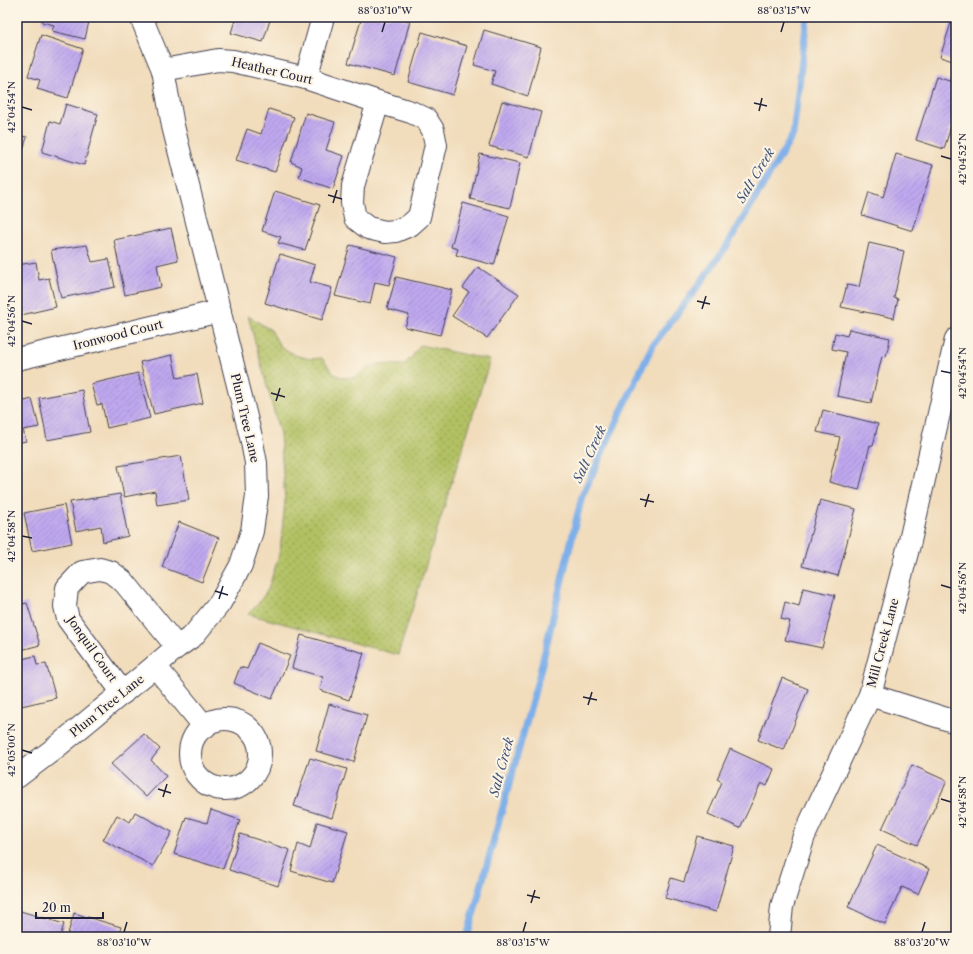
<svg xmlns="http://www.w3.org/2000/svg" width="973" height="954" viewBox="0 0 973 954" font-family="'Libre Caslon Text',serif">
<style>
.park{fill:url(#park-dots);stroke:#6a724f}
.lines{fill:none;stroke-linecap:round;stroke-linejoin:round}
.stream{stroke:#7dafe9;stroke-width:7}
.building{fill:url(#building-hatch)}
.street-casing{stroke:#413e4e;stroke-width:24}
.street{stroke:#fff;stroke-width:22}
.ticks{fill:none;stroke:#22223b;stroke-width:1.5}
.labels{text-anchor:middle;stroke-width:4;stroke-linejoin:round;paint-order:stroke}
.street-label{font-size:12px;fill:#22223b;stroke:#fcf5e5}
.water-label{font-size:13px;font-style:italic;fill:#425378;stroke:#fcf5e5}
.neatline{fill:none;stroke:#22223b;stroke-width:1.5}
.ticks-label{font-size:10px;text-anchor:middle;fill:#22223b}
</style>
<defs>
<pattern id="park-dots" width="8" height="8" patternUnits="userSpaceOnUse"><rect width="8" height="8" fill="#b2c163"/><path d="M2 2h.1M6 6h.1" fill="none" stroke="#909c53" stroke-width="1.8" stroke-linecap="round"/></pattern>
<pattern id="building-hatch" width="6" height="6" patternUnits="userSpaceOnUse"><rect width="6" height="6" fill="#bfa8ef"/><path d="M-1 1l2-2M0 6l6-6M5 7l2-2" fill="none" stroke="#9b88c3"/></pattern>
</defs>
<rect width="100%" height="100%" fill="#fcf5e5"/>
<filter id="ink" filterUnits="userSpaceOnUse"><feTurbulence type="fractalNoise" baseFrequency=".025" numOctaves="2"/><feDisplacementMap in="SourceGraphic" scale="8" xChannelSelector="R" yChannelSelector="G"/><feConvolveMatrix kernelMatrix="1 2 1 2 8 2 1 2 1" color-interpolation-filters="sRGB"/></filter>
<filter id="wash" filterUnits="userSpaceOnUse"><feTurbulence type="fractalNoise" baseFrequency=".012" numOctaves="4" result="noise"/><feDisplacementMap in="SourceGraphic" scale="16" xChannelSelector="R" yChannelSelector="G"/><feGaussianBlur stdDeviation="0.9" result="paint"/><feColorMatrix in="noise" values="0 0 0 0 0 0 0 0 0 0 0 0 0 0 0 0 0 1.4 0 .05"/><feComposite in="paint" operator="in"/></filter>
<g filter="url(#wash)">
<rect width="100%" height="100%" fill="#f1dcbb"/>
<polygon class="park" points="248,316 271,330 280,346 295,355 310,359 322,358 334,374 344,378 357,377 365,369 379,364 403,365 411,358 420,345 490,360 398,655 248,614 259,603 268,589 280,552 285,500 280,434"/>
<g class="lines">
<polyline class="stream" points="467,937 539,676 582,496 652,346 693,293 726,247 793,135 807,17"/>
</g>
<g id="blocks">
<g class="building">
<polygon points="43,17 90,17 85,39 52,31 54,25 42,22"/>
<polygon points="236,17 271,17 263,42 231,33"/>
<polygon points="362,17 397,17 410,21 395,76 348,63"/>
<polygon points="953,17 956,17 956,62 940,57"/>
<polygon points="484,30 541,47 528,96 491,84 495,71 474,65"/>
<polygon points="422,32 467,46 453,95 408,82"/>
<polygon points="41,35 83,49 68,98 37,89 40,80 28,76"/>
<polygon points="936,77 956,83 956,110 944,149 916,140"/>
<polygon points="502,101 541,112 529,157 489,146"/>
<polygon points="66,104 98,114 84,165 42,152 50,121 60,124"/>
<polygon points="269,109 294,117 275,172 236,160 247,129 261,134"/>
<polygon points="306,113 335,122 326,150 344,156 333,189 299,177 302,167 291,162"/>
<polygon points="17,135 27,137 17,171"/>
<polygon points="480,154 520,163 510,208 470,199"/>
<polygon points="896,154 933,165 913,231 862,215 869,192 883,197"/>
<polygon points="275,191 320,205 305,250 278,243 281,237 262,231"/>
<polygon points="463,203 509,216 494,265 456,255 458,249 451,247"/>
<polygon points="171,228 178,260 157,265 161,287 125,295 114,240"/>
<polygon points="869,243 904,251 894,298 898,299 894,318 841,307 847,285 859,287"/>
<polygon points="87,245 92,262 109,259 115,287 61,298 51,250"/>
<polygon points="350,245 397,257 389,285 375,282 370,304 335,296"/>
<polygon points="280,254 315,265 310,282 332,288 322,320 265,303"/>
<polygon points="36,262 39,280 49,278 56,307 17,316 17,265"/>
<polygon points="478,267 519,294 487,338 452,316 469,292 463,288"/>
<polygon points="396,277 452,290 440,335 405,327 409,315 387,309"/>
<polygon points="849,329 890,338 886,357 882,356 871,403 837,396 846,352 832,349 835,333 847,336"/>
<polygon points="172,355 177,378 197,374 203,403 154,414 140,362"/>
<polygon points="138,373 150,418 107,428 102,404 97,405 91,384"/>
<polygon points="82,390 90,432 47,440 39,398"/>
<polygon points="32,399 39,427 23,430 26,441 17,443 17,403"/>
<polygon points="823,410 878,424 873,446 870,445 859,490 829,482 840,437 817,432"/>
<polygon points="181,456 189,500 157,505 155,491 124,497 118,466"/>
<polygon points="120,494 128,536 103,542 101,526 76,531 70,502"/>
<polygon points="820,500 856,509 838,576 802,566"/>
<polygon points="64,505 72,543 32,551 24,513"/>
<polygon points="179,522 219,538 202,582 162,567"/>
<polygon points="803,588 835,595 822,648 785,640 790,621 781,619 785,602 799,606"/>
<polygon points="27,603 40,645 17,651 17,605"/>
<polygon points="301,635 364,653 349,700 320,690 323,677 292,668"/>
<polygon points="258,643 290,656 272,699 234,683 240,667 247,669"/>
<polygon points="35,656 37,665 46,664 56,698 17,707 17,660"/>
<polygon points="782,678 808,689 784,750 758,740"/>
<polygon points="329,704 367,715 354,762 316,751"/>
<polygon points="144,734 160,749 151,760 166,776 146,797 111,764"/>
<polygon points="730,749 774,769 767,786 761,783 740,828 708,814 722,782 717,779"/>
<polygon points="310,758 347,769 332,818 294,806"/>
<polygon points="912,765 947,781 917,845 882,829"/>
<polygon points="211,810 240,820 223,869 174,854 186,817 207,823"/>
<polygon points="135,812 172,832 153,866 103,840 117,815 130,822"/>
<polygon points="317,822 348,831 332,883 291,871 298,844 310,849"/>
<polygon points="240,834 290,850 278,886 229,870"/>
<polygon points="697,836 734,846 716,912 665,898 671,878 684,882"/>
<polygon points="877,845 929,869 918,894 902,887 885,924 848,907"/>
<polygon points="17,910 64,924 60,937 17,937"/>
<polygon points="74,913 121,927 118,937 67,937"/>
</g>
</g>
</g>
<g filter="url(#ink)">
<use href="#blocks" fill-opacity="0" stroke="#413e4e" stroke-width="1"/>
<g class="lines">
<g class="street-casing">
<g id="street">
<polyline points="163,70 218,60 233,61 306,78 378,102 353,186 352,203 355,218 368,228 385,232 396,231 410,225 419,217 436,145 433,130 426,119 411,112 378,102"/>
<polyline points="306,78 323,17"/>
<polyline points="17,359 220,311"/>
<polyline points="155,666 205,727"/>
<polyline points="123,693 68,619 65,606 67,588 82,572 100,569 111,572 124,582 177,647"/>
<polyline points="870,695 956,722"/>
<circle cx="225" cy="754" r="35"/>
<polyline points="17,777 54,749 155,666 177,647 193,636 220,603 241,565 252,531 257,496 256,463 251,437 173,126 163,70 141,17"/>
<polyline points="779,937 782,906 804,836 870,695 910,541 956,339"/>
</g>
</g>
<use href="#street" class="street"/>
</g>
</g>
<path class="ticks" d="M382,32L385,22M781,32L784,22M754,103L767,106M22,107L32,110M759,111L762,98M941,156L951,159M328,195L342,199M333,203L337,190M697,301L710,304M702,309L706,296M22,321L32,324M941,371L951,373M271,393L285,397M276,401L280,388M640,499L654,502M645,507L649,494M22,536L32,538M941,585L951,588M215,591L228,595M219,599L223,586M583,697L597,700M588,705L592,692M22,750L32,753M158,789L171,793M163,797L167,784M941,799L951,802M527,895L540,898M531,903L535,890M124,932L127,922M523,932L526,922M922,932L925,922"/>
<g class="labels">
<g class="street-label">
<text transform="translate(272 71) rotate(13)" y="4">Heather Court</text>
<text transform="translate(118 335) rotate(-14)" y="4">Ironwood Court</text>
<text transform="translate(245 418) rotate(77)" y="4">Plum Tree Lane</text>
<text transform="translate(883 643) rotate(-75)" y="4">Mill Creek Lane</text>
<text transform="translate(92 649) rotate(55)" y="4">Jonquil Court</text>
<text transform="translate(107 706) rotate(-39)" y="4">Plum Tree Lane</text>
</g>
<g class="water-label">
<text transform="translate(755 175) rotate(-59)" y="5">Salt Creek</text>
<text transform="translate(589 454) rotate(-65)" y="5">Salt Creek</text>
<text transform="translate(501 767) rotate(-75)" y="5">Salt Creek</text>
</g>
</g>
<rect width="973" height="954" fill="none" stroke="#fcf5e5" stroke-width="44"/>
<path d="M36 912v6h67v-6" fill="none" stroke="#22223b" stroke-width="2"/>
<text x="42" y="912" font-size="12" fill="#22223b" stroke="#fcf5e5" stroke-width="3" paint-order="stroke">20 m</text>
<rect x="22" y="22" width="929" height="910" class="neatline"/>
<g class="ticks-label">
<text x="385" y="14">88°03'10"W</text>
<text x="784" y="14">88°03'15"W</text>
<text transform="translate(11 107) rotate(-90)" y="4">42°04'54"N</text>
<text transform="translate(962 159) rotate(-90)" y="4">42°04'52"N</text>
<text transform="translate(11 321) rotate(-90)" y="4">42°04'56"N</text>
<text transform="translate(962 373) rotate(-90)" y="4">42°04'54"N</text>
<text transform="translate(11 536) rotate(-90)" y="4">42°04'58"N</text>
<text transform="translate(962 588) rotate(-90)" y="4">42°04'56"N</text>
<text transform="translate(11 750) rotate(-90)" y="4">42°05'00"N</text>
<text transform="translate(962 802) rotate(-90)" y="4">42°04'58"N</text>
<text x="124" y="946">88°03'10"W</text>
<text x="523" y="946">88°03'15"W</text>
<text x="922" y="946">88°03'20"W</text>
</g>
</svg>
